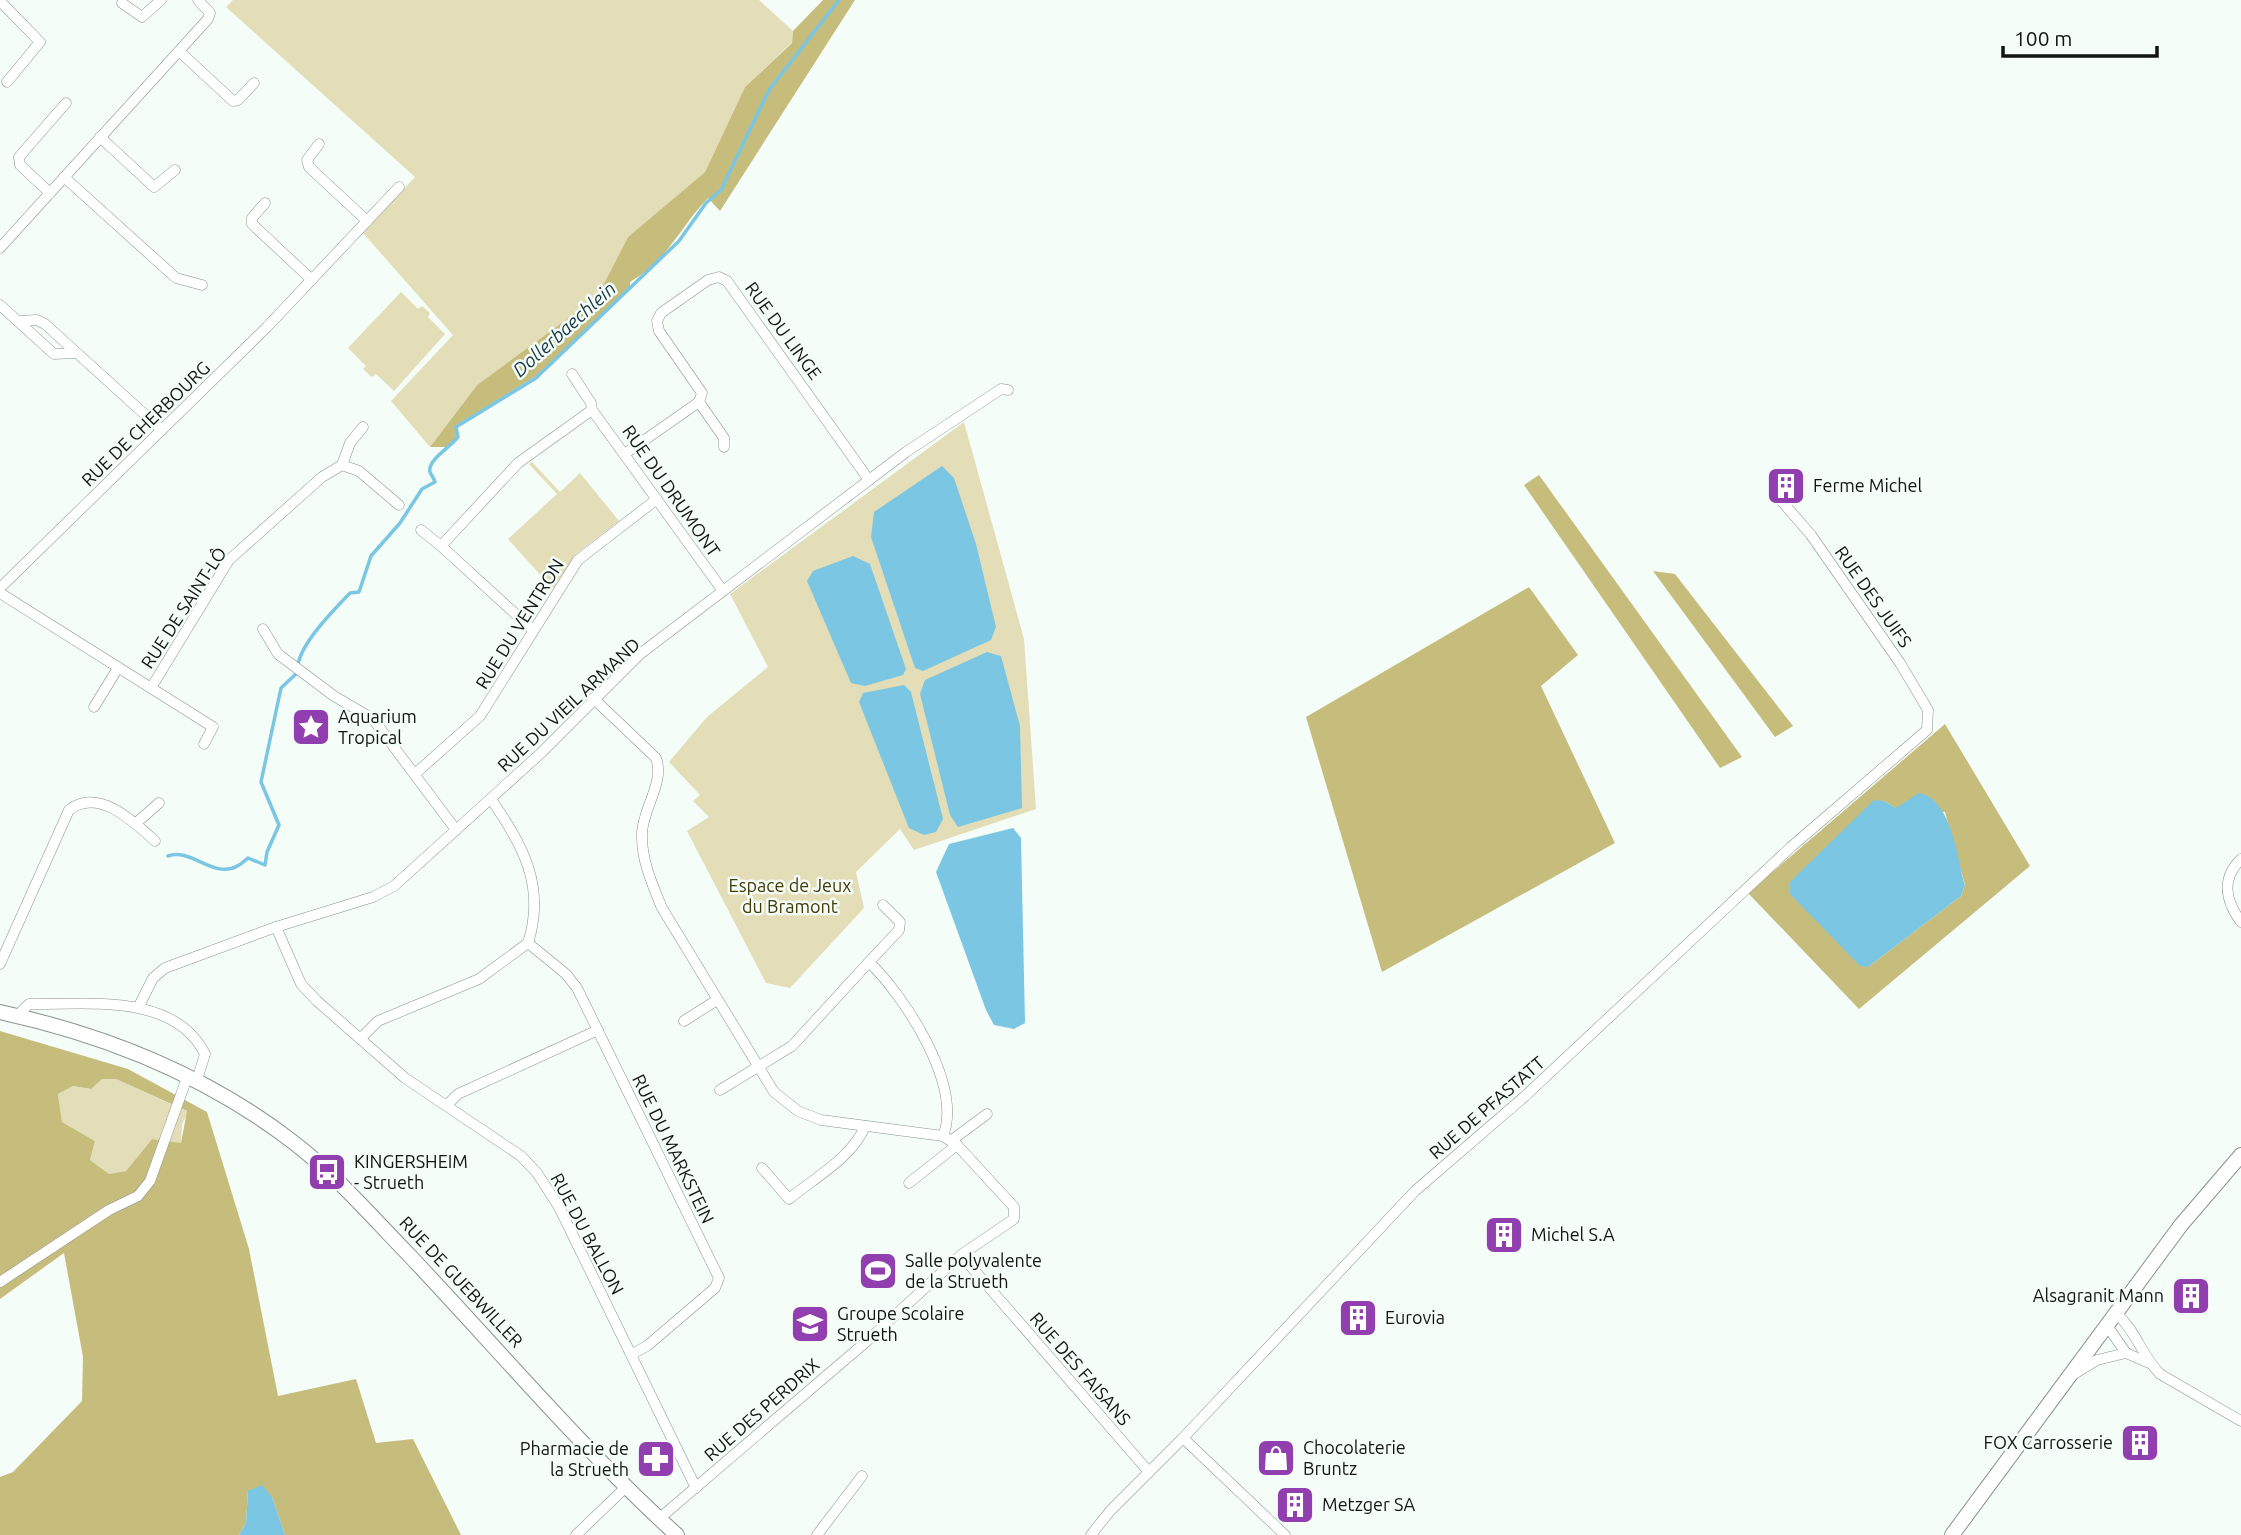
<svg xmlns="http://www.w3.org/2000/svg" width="2241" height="1535" viewBox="0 0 2241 1535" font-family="Ubuntu,sans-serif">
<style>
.green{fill:#e3deb7}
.forest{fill:#c6bd7d;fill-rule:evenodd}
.water{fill:#7bc6e2}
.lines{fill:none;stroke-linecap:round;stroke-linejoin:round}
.stream{stroke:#7bc6e2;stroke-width:3.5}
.minor-casing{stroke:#89918d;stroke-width:11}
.secondary-casing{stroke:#89918d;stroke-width:16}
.minor{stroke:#fff;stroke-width:10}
.secondary{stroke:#fff;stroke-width:14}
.labels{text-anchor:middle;stroke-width:5;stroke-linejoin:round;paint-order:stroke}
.street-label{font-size:18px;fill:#111412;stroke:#f5fdf9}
.poi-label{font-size:18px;fill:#111412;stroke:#f5fdf9;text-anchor:start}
.park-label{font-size:18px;fill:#423b06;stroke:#f5fdf9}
.water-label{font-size:19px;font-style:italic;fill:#153844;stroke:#f5fdf9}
</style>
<rect width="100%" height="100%" fill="#f5fdf9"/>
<g class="green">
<polygon points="233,0 759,0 793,31 792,42 745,87 705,172 628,237 597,297 477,385 430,447 391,401 453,335 363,233 415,177 226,7"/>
<polygon points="401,292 418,309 422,306 430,313 428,317 445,334 394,391 376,374 372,377 363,369 366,366 348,348"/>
<polygon points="964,422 1024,639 1036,809 914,850 900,829 856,872 864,908 790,988 766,983 687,831 709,817 693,801 700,795 669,762 707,717 768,667 730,594"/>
<polygon points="532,462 560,492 580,473 619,521 576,554 553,589 508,539 557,494 529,464"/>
<polygon points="102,1079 116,1079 188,1112 182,1124 181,1143 152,1139 126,1171 109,1174 90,1160 95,1141 62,1122 58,1094 73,1086 90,1089"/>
</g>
<g class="forest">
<path d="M823,0H855L720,211L708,198C679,228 669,259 630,282V289L536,376L455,426L457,437L450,447H430L477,385L597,297L628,237L705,172L745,87L792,43L793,31Z"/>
<polygon points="1539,475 1742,757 1720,768 1524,485"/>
<polygon points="1653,571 1675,574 1793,726 1775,737"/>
<polygon points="1529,587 1578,655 1541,686 1615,843 1382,972 1306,717"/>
<path d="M1945,724L2030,866L1859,1009L1748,893ZM1884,801L1896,808L1945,812L1965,885L1961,896L1868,967Z"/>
<path d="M0,1031L128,1069L207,1112L249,1249L278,1396L356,1379L376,1443L413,1439L461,1535H285L272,1497L248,1491L246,1523L239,1535H0V1477L13,1472L82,1401L83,1357L64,1253L0,1299ZM102,1079H116L187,1111L181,1143L152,1139L126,1171L109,1174L90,1160L95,1141L62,1122L58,1094L73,1086L91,1089Z"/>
</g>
<g class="water">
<polygon points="942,466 954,478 976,544 996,627 991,640 923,671 915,668 871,537 874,512"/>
<polygon points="853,556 870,564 906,669 903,675 865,686 851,683 807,581 813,571"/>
<polygon points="987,652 1001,656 1020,726 1022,808 958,827 950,815 920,694 925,680"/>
<polygon points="904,685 911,692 943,819 936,832 924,835 909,828 859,702 863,693"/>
<path d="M1919,793C1952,799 1957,858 1965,885L1961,896L1868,967L1860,966L1790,894V882L1874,800L1884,801L1896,808Z"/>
<polygon points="1013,828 1021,838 1025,1023 1014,1029 994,1025 986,1010 936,872 949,844"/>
<polygon points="262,1485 272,1497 285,1535 239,1535 246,1523 248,1491"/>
</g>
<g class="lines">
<path class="stream" d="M168,856C192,847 214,881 239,865C243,863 245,860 248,858L265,865L267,852L279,825L261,782L281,688L298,672C294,649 334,610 350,593L359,592L371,556L400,523L422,489L435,482C434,478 431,475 430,472C427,460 452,446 458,437L456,427L536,378L679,241L706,203L721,190L769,90L839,0"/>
<g class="minor-casing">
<g id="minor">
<polyline points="0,1 40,42 7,82"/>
<polyline points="122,3 142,17 161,0"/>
<polyline points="179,51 233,101 238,100 254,83"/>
<polyline points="100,137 154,187 175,170"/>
<polyline points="319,144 307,160 309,167 367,221"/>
<polyline points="64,177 176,278 202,285"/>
<polyline points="50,193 20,165 19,157 66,103"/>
<polyline points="265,203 252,218 252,224 312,280"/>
<polyline points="0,248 208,19 210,13 198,0"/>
<polyline points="0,305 54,354 75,353"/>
<polyline points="18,321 37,320 45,324 162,430"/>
<polyline points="572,374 591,403 592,410"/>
<polyline points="724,447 724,438 699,402 702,393 659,331 657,321 661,313 708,280 719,277 727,281 869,480"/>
<polyline points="626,453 699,402"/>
<polyline points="342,465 350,443 363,427"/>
<polyline points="421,530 441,546"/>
<polyline points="0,588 267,327 399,187"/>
<polyline points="0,593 213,727 204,744"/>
<polyline points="263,629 278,654 334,696 373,719 456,830"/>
<polyline points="533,630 441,546 518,463 592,410 723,591"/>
<polyline points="151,688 229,560 322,477 342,465 359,471 399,505"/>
<path d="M593,698L656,758C665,782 643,808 642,833C641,859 652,884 662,908L774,1092L798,1111L821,1120L943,1136L957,1145L1014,1207V1219L961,1255L867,1341L660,1518"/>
<polyline points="94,707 118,668"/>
<polyline points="416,773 480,716 578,560 657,499"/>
<polyline points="135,824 159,803"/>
<path d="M2241,859C2221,879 2225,900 2241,922"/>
<polyline points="276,927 301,984 317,1001 405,1078 521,1156 537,1173 559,1207 696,1488"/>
<polyline points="528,943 566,974 577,988 719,1278 715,1288 647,1346 632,1354"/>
<polyline points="869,962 899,930 900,922 883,905"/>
<path d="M0,964L69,810C98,787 133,821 155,841"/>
<polyline points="139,1006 153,978 165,968 276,927 373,897 394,886 541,753 640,654 906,452 1001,389 1008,390"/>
<path d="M17,1016L29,1004C86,1005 174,992 205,1054L197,1080"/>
<polyline points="684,1021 717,1000"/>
<path d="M360,1039L378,1021L479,979L528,943C546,886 523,846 491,799"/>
<path d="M720,1090L792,1046L869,962C905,997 963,1085 943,1136"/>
<polyline points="448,1104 458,1094 598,1030"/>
<polyline points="952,1140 987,1114"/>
<path d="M762,1168L789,1199C813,1179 854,1156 865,1126"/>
<polyline points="909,1183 957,1145"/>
<polyline points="961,1255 1149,1472"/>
<polyline points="0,1282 109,1210 138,1196 150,1181 188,1075"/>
<path d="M2117,1314C2136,1331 2142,1356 2160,1374L2241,1421"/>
<polyline points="2108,1327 2126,1353 2149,1363"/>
<polyline points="2074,1374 2097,1360 2126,1353"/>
<polyline points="1183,1438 1285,1535"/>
<polyline points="576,1535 627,1486"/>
<polyline points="817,1535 862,1476"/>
<polyline points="1091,1535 1110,1511 1183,1438 1415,1191 1524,1097 1791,847 1927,730 1928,710 1900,663 1811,535 1773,491"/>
</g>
</g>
<g class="secondary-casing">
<g id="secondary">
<path d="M0,1012C106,1035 206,1075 293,1142C336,1175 372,1217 410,1256C498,1349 582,1449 677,1535"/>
<polyline points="1952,1535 2181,1225 2241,1155"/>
</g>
</g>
<use href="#minor" class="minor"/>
<use href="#secondary" class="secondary"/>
</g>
<defs>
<g id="building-square" transform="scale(2.0125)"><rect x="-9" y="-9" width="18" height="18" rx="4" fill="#913fae" stroke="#f5fdf9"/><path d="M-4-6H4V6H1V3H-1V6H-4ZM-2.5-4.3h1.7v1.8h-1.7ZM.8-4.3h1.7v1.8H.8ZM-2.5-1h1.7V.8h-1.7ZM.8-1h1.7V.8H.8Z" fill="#fff"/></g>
<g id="sight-square" transform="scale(2.0125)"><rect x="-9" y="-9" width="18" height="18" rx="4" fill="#913fae" stroke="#f5fdf9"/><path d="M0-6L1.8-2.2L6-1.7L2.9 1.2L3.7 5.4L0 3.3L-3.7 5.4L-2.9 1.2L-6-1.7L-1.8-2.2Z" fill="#fff"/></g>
<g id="bus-square" transform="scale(2.0125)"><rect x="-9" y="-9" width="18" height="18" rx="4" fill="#913fae" stroke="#f5fdf9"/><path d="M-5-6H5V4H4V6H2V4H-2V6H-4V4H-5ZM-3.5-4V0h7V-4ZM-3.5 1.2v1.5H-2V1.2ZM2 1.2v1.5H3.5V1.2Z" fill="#fff"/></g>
<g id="stadium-square" transform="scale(2.0125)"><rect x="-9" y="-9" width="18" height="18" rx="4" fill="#913fae" stroke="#f5fdf9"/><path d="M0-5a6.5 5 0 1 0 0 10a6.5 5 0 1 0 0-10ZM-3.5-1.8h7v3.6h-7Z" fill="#fff"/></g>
<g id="school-square" transform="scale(2.0125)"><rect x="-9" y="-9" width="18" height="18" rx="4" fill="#913fae" stroke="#f5fdf9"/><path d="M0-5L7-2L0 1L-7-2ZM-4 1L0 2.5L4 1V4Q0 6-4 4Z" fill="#fff"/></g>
<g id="shop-square" transform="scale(2.0125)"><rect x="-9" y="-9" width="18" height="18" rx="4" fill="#913fae" stroke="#f5fdf9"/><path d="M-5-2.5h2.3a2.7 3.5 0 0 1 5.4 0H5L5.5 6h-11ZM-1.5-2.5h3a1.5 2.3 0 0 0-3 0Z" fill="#fff"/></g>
<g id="pharmacy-square" transform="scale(2.0125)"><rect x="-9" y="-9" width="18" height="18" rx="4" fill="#913fae" stroke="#f5fdf9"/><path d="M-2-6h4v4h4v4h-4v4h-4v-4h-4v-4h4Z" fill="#fff"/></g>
</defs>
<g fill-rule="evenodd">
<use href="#building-square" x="1786" y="486"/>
<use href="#sight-square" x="311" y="727"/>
<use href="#bus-square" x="327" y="1172"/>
<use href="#building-square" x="1504" y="1235"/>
<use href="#stadium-square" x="878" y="1271"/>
<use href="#building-square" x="2191" y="1296"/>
<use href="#building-square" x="1358" y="1318"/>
<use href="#school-square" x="810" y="1324"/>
<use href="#building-square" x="2140" y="1443"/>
<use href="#shop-square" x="1276" y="1458"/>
<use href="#pharmacy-square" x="656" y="1459"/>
<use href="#building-square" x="1295" y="1505"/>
</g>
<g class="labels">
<g class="street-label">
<text transform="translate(783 331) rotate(54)" y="6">RUE DU LINGE</text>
<text transform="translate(146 424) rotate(-44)" y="6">RUE DE CHERBOURG</text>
<text transform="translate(671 491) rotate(55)" y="6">RUE DU DRUMONT</text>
<text transform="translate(1873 597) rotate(55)" y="6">RUE DES JUIFS</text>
<text transform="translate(184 608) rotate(-57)" y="6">RUE DE SAINT-LÔ</text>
<text transform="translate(520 624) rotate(-58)" y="6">RUE DU VENTRON</text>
<text transform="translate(569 705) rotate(-43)" y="6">RUE DU VIEIL ARMAND</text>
<text transform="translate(1487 1108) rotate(-41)" y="6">RUE DE PFASTATT</text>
<text transform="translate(673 1149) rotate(64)" y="6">RUE DU MARKSTEIN</text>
<text transform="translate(587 1234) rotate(62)" y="6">RUE DU BALLON</text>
<text transform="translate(461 1282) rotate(47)" y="6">RUE DE GUEBWILLER</text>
<text transform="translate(1080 1369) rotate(49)" y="6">RUE DES FAISANS</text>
<text transform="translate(762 1410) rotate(-41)" y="6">RUE DES PERDRIX</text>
</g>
<g class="poi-label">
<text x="1813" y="492">Ferme Michel</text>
<text x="338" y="723">Aquarium<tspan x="338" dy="21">Tropical</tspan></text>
<text x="354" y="1168">KINGERSHEIM<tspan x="354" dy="21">- Strueth</tspan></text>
<text x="1531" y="1241">Michel S.A</text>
<text x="905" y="1267">Salle polyvalente<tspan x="905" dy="21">de la Strueth</tspan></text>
<text x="2164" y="1302" text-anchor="end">Alsagranit Mann</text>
<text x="837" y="1320">Groupe Scolaire<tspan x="837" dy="21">Strueth</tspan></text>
<text x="1385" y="1324">Eurovia</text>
<text x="2113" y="1449" text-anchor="end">FOX Carrosserie</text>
<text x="1303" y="1454">Chocolaterie<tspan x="1303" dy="21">Bruntz</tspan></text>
<text x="629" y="1455" text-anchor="end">Pharmacie de<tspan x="629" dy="21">la Strueth</tspan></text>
<text x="1322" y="1511">Metzger SA</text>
</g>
<g class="park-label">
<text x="790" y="892">Espace de Jeux<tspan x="790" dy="21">du Bramont</tspan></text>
</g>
<g class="water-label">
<text transform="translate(564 329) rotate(-42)" y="7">Dollerbaechlein</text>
</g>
</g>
<path d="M2003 46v10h154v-10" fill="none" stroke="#111412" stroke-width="3.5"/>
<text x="2014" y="46" font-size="21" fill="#111412" stroke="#f5fdf9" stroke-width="5" paint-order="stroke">100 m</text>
</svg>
